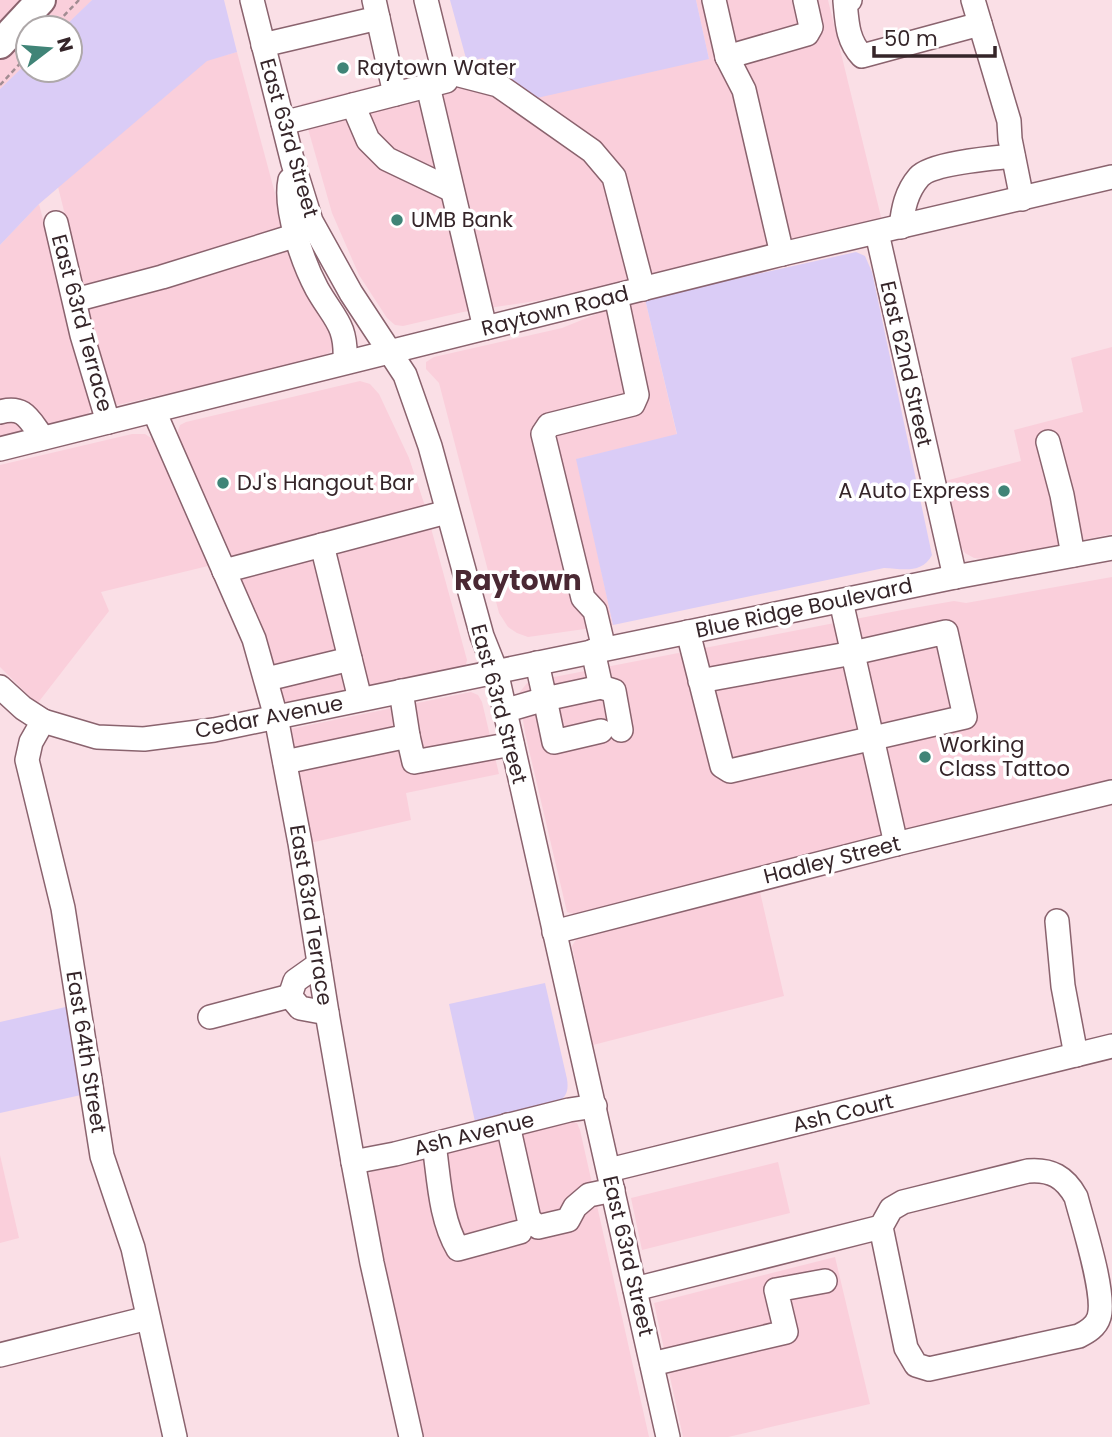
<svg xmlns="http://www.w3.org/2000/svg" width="1112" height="1437" viewBox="0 0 1112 1437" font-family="Poppins,sans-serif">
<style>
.built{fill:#facfdb}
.green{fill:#daccf6}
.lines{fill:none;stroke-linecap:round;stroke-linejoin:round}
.minor-casing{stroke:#8a636e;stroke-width:26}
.major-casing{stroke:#8a636e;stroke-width:32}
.path{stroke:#a28c92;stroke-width:2.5;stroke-dasharray:5 3.5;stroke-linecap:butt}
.minor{stroke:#fff;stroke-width:23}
.major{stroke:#fff;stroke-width:28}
.poi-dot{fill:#408477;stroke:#fff;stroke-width:2.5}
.labels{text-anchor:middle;stroke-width:7;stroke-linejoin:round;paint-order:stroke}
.poi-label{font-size:21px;fill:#352529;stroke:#fff;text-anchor:start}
.street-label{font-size:21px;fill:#352529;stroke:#fff}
.district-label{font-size:28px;font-weight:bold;fill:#4a2833;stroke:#fff}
</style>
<rect width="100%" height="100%" fill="#fadfe6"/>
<g class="built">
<polygon points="0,0 92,0 63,28 28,28 28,62 0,89"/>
<polygon points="696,0 828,0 882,221 542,300 463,312 403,326 395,325 387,318 359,275 332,213 301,104 483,58 709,59"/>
<polygon points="237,52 284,227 336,345 329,353 309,361 113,406 58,187 207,60"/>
<polygon points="39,204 92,407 88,414 77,420 0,438 0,245"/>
<polygon points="645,299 677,435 577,459 613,625 528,637 517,633 508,627 499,613 439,383 426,369 426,362 434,357 562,328 604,311"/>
<polygon points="1112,347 1112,534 987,559 974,558 965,553 958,541 945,481 1021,461 1014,430 1083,412 1071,358"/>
<polygon points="360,381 370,384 379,394 409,458 425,506 467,660 465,668 294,706 284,703 279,692 179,441 178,431 180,425 186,422"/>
<polygon points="132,434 145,434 154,440 208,566 101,592 109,611 37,704 0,667 0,465"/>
<polygon points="1112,577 1112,784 1070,795 1021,802 577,915 567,912 525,733 519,693 528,682 902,610 954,601 966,603"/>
<polygon points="471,692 478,695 482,702 499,774 406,793 411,820 310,843 290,729"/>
<polygon points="760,892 784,996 593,1045 572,946 577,938"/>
<polygon points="568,1122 577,1123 580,1130 649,1437 421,1437 365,1185 366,1179 371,1172"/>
<polygon points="0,1155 19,1238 0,1243"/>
<polygon points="778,1162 790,1213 642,1250 631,1198"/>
<polygon points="835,1257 870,1404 728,1437 683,1437 654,1303"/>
</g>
<g class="green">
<polygon points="92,0 224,0 237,52 207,61 39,204 0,245 0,89 28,62 28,70 70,70 70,28 63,28"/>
<polygon points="450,0 696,0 709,59 537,98 483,58 467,62"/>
<path d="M856,252L865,256L872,272L932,555C922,574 903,569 884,568L613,625L576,459L677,434L645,299Z"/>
<path d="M545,983L567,1079C569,1092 566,1096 557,1104L476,1126L449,1004Z"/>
<polygon points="70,1006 81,1095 0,1113 0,1022"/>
</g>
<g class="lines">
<g class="minor-casing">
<g id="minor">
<polyline points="252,0 293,163 311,221 351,293 405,375 430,446 482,636 496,671 668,1437"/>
<polyline points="714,0 727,57 744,90 782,254"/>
<path d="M850,0L845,1C847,22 847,40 862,56L980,24"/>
<polyline points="973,0 1009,121 1010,139 1022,199"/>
<polyline points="378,18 395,94"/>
<polyline points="263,45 378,18 374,0"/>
<polyline points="727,57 807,34 811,27 805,0"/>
<polyline points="444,71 498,85 592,151 614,177 643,289"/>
<polyline points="428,86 485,328"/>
<polyline points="353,105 368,140 387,159 452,190"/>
<polyline points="283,123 446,81 426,0"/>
<path d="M290,180C284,209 303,263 317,289C334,319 347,324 345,362"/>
<polyline points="56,223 82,335 108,422"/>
<path d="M901,227C903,209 906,192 919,177C931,163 993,158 1013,156"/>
<polyline points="877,233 955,577"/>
<polyline points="75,300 162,277 297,235"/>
<polyline points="154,411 254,639 276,717 300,843 327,1013 353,1162 372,1263 411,1437"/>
<path d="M0,412C25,405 29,420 43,438"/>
<polyline points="1048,442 1062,495 1073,555"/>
<polyline points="0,449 782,254 1112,177"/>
<polyline points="322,545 360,699"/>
<polyline points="224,571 447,512"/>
<polyline points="841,601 896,844"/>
<path d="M688,632C699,677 711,721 722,766L730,771L965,717L946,632L853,653L700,681"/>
<polyline points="604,649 595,611 583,598 543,434 549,425 633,404 637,395 616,296"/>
<polyline points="537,663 545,699 601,687 593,651"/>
<polyline points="267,679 350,659"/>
<polyline points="0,687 23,708 43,721 31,742 27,760 63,908 102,1156 133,1248 175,1437"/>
<polyline points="601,687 614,691 621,730"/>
<polyline points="401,691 408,736"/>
<polyline points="504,711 545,699 554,742 601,731"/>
<polyline points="43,721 97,737 144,739 214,730 955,577 1112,548"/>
<polyline points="285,762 408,736 414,762 512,744"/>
<polyline points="1057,921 1063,986 1076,1055"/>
<polyline points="554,932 896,844 1112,792"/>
<polyline points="319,964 295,981 290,996 300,1008 327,1013"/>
<polyline points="210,1017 290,996"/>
<polyline points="508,1125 529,1219 538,1227 568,1220 575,1207 589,1195 613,1190"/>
<path d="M434,1144C439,1178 440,1219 458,1249L520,1232"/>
<polyline points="353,1162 395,1154 569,1110 595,1106"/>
<polyline points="609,1170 1112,1046"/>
<path d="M635,1289L881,1227L891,1209L903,1202L1028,1171C1051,1169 1065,1177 1076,1197C1083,1224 1106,1294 1099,1317C1096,1327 1087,1332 1079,1336L929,1369L916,1365L906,1348L881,1227"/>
<polyline points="0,1355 148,1318"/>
<polyline points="652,1364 786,1332 776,1290 825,1281"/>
</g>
</g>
<g class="major-casing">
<polyline id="major" points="0,44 41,0"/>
</g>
<g class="path">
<polyline points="52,28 79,0"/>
<polyline points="0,85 28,55"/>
</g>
<use href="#minor" class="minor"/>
<use href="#major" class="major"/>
</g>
<g class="poi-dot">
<circle cx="343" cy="68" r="7"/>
<circle cx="397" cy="220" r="7"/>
<circle cx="223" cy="483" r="7"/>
<circle cx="1004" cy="491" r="7"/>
<circle cx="925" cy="757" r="7"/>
</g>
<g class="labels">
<g class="poi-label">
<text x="357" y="75">Raytown Water</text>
<text x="411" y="227">UMB Bank</text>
<text x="237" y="490">DJ's Hangout Bar</text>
<text x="990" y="498" text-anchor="end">A Auto Express</text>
<text x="939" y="752">Working<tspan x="939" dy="24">Class Tattoo</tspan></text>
</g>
<g class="street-label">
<text transform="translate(289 138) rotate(74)" y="7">East 63rd Street</text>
<text transform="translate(555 311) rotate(-14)" y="7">Raytown Road</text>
<text transform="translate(82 323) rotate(75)" y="7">East 63rd Terrace</text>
<text transform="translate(906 364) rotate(77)" y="7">East 62nd Street</text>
<text transform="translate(804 608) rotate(-12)" y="7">Blue Ridge Boulevard</text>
<text transform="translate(499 704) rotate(75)" y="7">East 63rd Street</text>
<text transform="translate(269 717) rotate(-11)" y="7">Cedar Avenue</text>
<text transform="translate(832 860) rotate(-14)" y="7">Hadley Street</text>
<text transform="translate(311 915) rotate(81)" y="7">East 63rd Terrace</text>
<text transform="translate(86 1052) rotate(81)" y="7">East 64th Street</text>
<text transform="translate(843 1113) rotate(-14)" y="7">Ash Court</text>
<text transform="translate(474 1134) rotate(-14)" y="7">Ash Avenue</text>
<text transform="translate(628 1256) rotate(77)" y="7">East 63rd Street</text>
</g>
<g class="district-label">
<text x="518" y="590">Raytown</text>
</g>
</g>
<g transform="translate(49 49) rotate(74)"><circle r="33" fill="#ffffff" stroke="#aea8a9" stroke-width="2"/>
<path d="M0-5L12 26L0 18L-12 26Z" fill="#408477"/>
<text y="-10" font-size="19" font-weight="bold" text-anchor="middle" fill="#352529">N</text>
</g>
<path d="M874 46v10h121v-10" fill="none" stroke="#352529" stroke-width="3.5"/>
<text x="884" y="46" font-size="21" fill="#352529" stroke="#ffffff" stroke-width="5" paint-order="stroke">50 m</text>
</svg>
